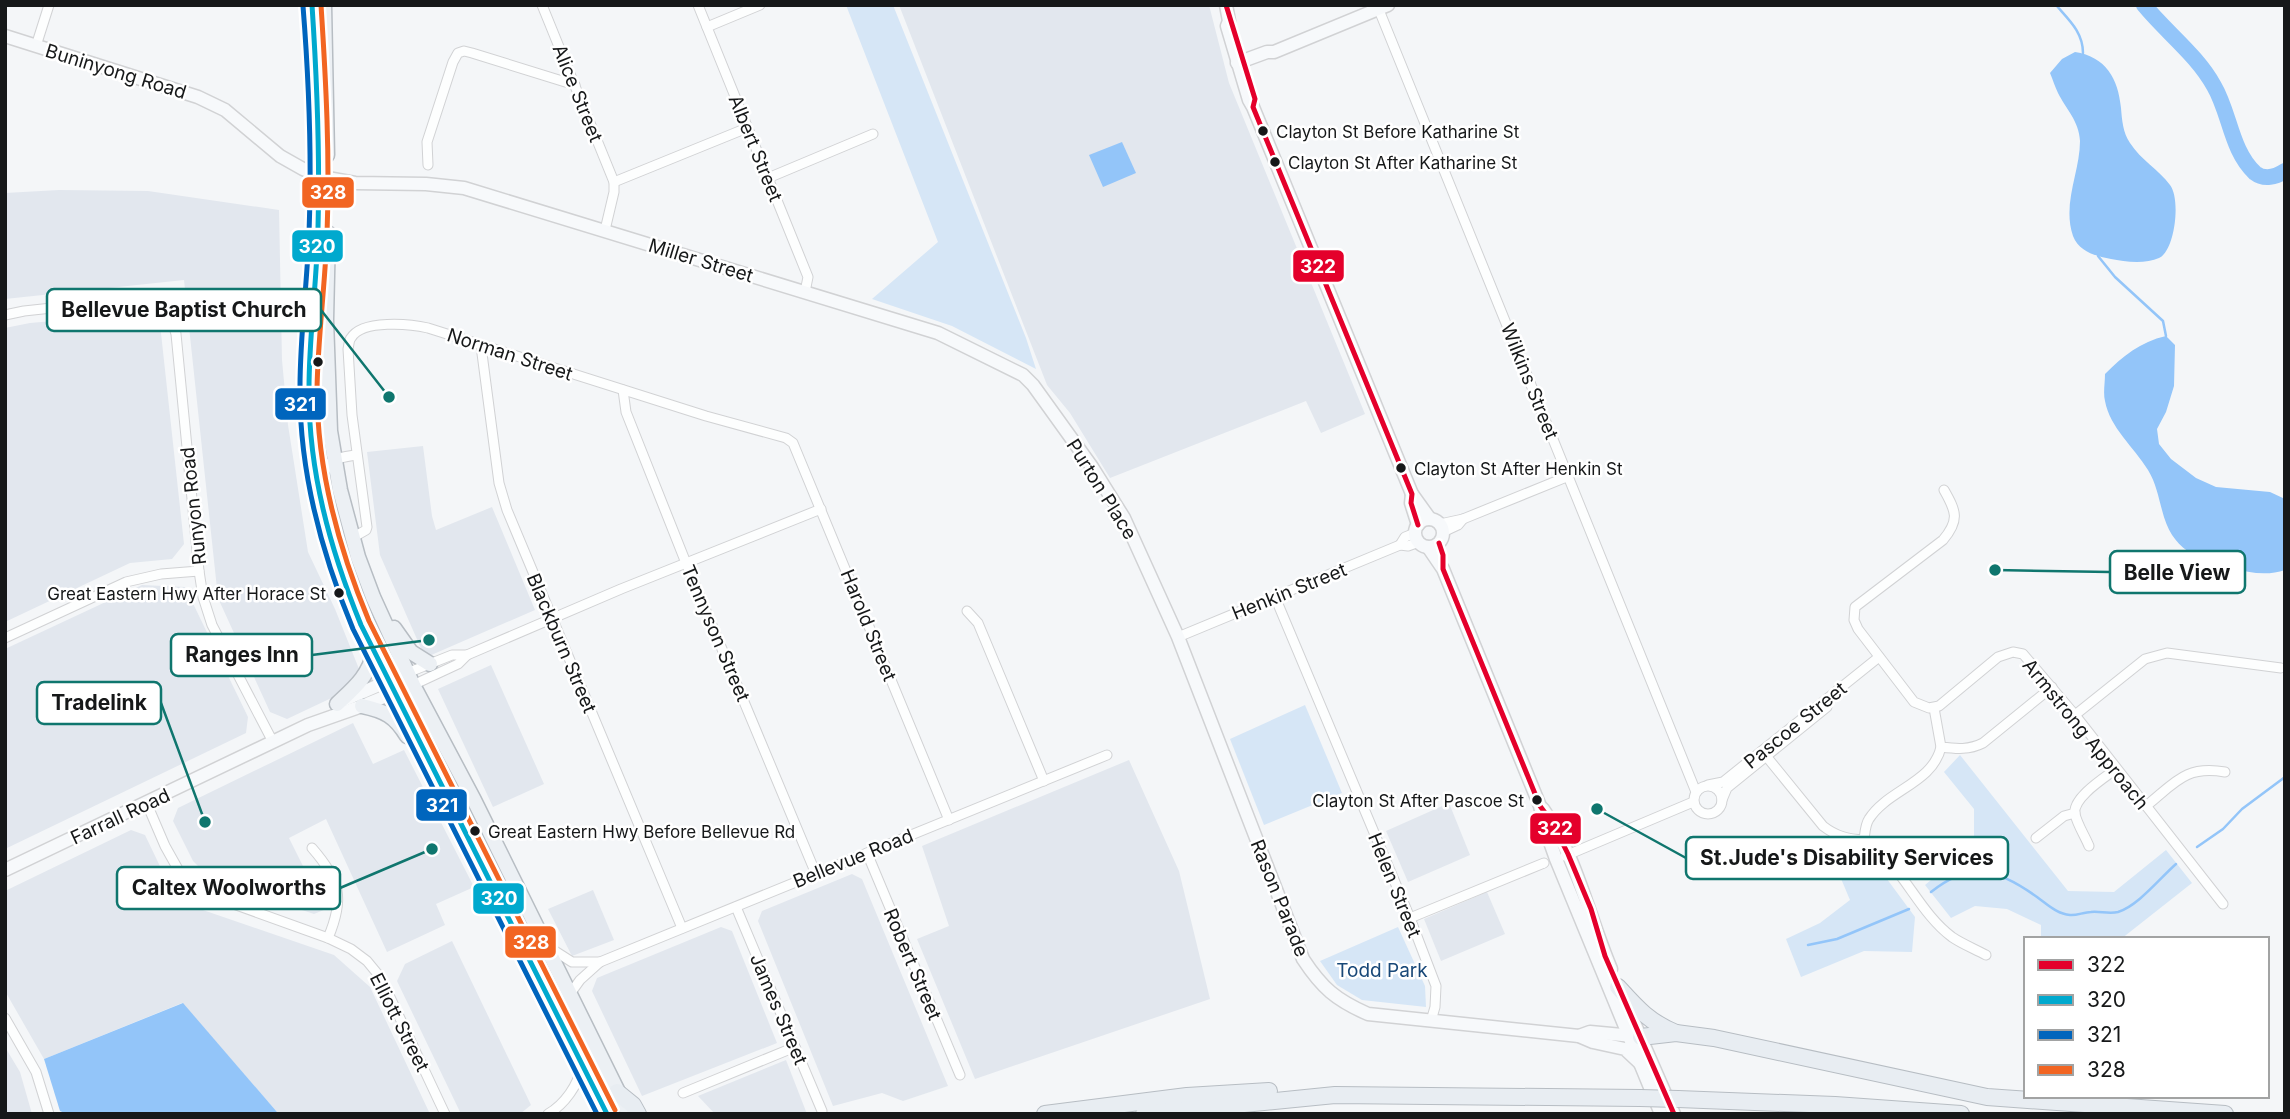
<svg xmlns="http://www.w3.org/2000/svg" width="2290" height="1119" viewBox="0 0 2290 1119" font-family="Inter,sans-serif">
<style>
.built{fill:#e2e7ee}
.green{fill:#d6e6f6}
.water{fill:#93c5f9}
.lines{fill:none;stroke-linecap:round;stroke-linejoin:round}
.stream{stroke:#93c5f9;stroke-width:2.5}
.river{stroke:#93c5f9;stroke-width:16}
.minor-casing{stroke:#d1d2d4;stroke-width:11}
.secondary-casing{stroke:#d1d2d4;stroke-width:15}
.trunk-casing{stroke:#b7bdc3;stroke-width:17}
.motorway-casing{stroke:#b7bdc3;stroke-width:18}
.minor{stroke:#fdfefe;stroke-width:9}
.secondary{stroke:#f7f9fb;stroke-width:12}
.trunk{stroke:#ecf0f4;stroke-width:14}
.motorway{stroke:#e8edf2;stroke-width:16}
.trunk-bridge-casing{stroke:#b7bdc3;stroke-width:17;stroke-linecap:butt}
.motorway-bridge-casing{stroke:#b7bdc3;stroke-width:18;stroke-linecap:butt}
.trunk-bridge{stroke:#ecf0f4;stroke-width:14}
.motorway-bridge{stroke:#e8edf2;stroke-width:16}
.bus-1-casing{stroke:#fff;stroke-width:10}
.bus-2-casing{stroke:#fff;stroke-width:10}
.bus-3-casing{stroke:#fff;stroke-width:10}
.bus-4-casing{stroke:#fff;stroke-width:10}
.bus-1{stroke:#e4002b;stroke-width:5}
.bus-2{stroke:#00a9ce;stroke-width:5}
.bus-3{stroke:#0065bd;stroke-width:5}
.bus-4{stroke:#f26522;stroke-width:5}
.bus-dot{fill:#161819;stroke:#fff;stroke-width:2.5}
.labels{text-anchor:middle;stroke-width:5;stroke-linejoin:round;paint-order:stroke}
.bus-label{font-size:17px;fill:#161819;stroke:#fff;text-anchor:start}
.street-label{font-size:19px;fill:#161819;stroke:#fff}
.park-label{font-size:19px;fill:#184878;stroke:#fff}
.leader{fill:none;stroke:#0f766e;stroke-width:2.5}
.callout-dot{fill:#0f766e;stroke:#fff;stroke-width:2.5}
.callout{fill:#fff;stroke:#0f766e;stroke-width:2.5}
.callout-label{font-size:21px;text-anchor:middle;font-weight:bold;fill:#161819}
.line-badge{stroke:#fff;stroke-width:2.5}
.badge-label{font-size:19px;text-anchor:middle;font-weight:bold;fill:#fff}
</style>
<rect width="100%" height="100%" fill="#f4f6f8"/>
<g class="built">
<polygon points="899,5 1209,5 1229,83 1365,414 1321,433 1306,401 1110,478 1070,413 1047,385"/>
<polygon points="59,190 148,191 279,210 282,360 288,425 308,552 335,609 359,669 342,693 287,719 270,712 218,598 184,280 5,299 5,193"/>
<polygon points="145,313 160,324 184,544 172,559 130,563 5,622 5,328 30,323"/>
<polygon points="423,446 432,516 436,530 492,507 535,610 429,656 423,653 380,555 367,452"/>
<polygon points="142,585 185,587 248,717 246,733 5,849 5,649"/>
<polygon points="491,665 544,784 493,807 438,689"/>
<polygon points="353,723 373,764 404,750 474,887 436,904 445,925 387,952 326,819 289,838 304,868 320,874 333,899 331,907 314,914 212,880 193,861 173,821 178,808"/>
<polygon points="1129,760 1179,871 1210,999 975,1079 917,939 949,926 922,846"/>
<polygon points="1449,803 1470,855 1408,882 1386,831"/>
<polygon points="131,830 145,835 169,885 200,909 334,955 370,987 430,1114 276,1114 277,1112 182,1003 44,1059 5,991 5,891"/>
<polygon points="852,874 862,879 948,1086 903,1101 882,1093 833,1106 758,921 762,911"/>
<polygon points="593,890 614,940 572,956 548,909"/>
<polygon points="1487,892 1505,934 1441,961 1424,919"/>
<polygon points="721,927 732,931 777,1043 642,1096 592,991 597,978"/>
<polygon points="452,941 531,1105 520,1114 461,1114 397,981 405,964"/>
<polygon points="5,1047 20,1072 32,1114 5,1114"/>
<polygon points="786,1060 807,1114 715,1114 698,1096"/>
</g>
<g class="green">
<polygon points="846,5 893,5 1026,338 1036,369 952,326 872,299 938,242"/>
<polygon points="1305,705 1342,793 1264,825 1230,739"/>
<polygon points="1960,755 2068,891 2114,892 2166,850 2192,883 2121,939 2041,939 2041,925 2007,909 1975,906 1951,918 1925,885 1974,844 1974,809 1944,772"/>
<polygon points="1850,852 1867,852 1915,917 1912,952 1864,951 1801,977 1786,939 1820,923 1850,900 1834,862"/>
<polygon points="1398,927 1425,986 1426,1007 1362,1000 1337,985 1320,961"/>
</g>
<g class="water">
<path d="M2075,52C2106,57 2118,78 2121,108C2122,120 2123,133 2130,143C2141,160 2159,170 2170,185C2181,199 2175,251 2159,258C2146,264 2125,262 2111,259C2096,256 2079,252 2073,236C2062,204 2080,172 2080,141C2079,121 2066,109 2058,93C2055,87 2053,80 2050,73L2062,59Z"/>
<polygon points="1122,142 1136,173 1103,187 1089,155"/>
<path d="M2166,336L2175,345L2174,386L2166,412L2157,429L2159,444L2171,459L2196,478L2216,487L2270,492L2285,499V570C2268,576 2249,573 2232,568C2196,558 2172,551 2162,510C2158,496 2156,483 2148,470C2134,447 2110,428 2105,401C2103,393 2105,383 2105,374C2123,356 2140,342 2166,336Z"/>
<polygon points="183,1003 277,1112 276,1114 67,1114 60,1111 44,1059"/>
</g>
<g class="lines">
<g class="stream">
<path d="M2056,5C2069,20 2083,32 2083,53"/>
<polyline points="2098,256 2115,277 2163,321 2166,336"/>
<polyline points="2197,847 2223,829 2242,809 2285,777"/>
<path d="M1931,892C1971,860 1998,869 2037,897C2047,904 2057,914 2070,915C2076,916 2084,912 2091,912C2099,911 2109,914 2118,912C2138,906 2160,878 2176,864"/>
<polyline points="1808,945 1837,939 1909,909"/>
</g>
<path class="river" d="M2144,5C2166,32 2197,55 2214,86C2230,113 2231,151 2255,173C2264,180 2276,177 2285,171"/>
<g class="minor-casing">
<g id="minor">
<polyline points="542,5 614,182 614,192 605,230"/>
<polyline points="698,5 808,277 805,292"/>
<polyline points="1379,10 1696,792"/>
<polyline points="707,27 760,5"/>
<polyline points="36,46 49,5"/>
<polyline points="428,165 427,142 453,62 458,53 464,51 472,53 575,85"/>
<polyline points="768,178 873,134"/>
<polyline points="614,182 747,128"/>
<path d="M5,315L24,311L144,298C166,307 170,311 176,334L199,571L203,597L212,625L273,742"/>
<polyline points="481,346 499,483 507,510 682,928"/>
<polyline points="623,390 626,412 686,563 816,874"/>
<path d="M320,487C328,460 328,459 356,455"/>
<path d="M1944,490C1956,511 1960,520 1943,540L1855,607L1854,620L1858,629L1914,702L1929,708L1939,706L1998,657L2013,652L2023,654L2075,715L2223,904"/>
<polyline points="1440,524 1463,519 1569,476"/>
<polyline points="1443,532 1458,525 1463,519"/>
<path d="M352,538L366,530L367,527L352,415L348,349C349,345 349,340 351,338C362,319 411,324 428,328L706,416L786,438L793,443L949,820"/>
<polyline points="1400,545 1405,537 1415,533"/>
<polyline points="1275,597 1410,918 1436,986 1435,1007 1431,1021"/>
<polyline points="967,611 978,623 1044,781"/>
<polyline points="1178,637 1400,545 1408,546 1419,542"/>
<polyline points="5,638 126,582 161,574 199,571"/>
<polyline points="407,673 452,655 467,655 621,589 821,509"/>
<polyline points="413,685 458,664 467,655"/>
<path d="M1934,708L1941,747C1957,749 1969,750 1983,743L2052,687"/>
<polyline points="2075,715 2145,659 2167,653 2281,668"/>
<path d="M1762,751L1823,826C1836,836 1847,839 1864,840C1865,833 1865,825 1869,819C1887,790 1933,783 1941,747"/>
<polyline points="1708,785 1723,782 1879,657"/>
<circle cx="1708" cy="800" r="14"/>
<polyline points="1722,800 1727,788 1827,707"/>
<polyline points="147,804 165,846 179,871 203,893 328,938 351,949 367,961 381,978 445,1114"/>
<path d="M2146,806C2175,783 2185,765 2225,772"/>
<polyline points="2036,838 2064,816 2075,813"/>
<path d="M1864,840C1902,863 1917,911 1952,937C1962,944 1975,949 1986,955"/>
<path d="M2089,846C2085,836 2077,824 2075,814C2072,798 2104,778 2116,769"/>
<path d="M312,848C340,880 345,898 328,938"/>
<polyline points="867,853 960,1075"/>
<polyline points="1565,856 1693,802"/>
<polyline points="736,907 822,1111"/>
<polyline points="1410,918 1544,863"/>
<polyline points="547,946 572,962 600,962"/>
<polyline points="570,994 580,980 600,962 1107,755"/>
<polyline points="5,1018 36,1072 49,1114"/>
<polyline points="683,1093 795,1047"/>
<path d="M548,1114C565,1104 578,1085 582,1066"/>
</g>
</g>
<g class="secondary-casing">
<g id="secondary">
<polyline points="1226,5 1229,21 1227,26 1249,100 1253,107 1412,494 1430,519"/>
<path d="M5,36L198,97L225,110L280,156L303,169L322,177L355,183L426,184L464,188L938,333L1023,375L1033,385L1092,467L1124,518L1178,637L1303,959C1322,988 1336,1000 1368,1014L1579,1036L1593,1042L1625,1049L1641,1064"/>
<polyline points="1237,63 1267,52 1274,52 1388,5"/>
<polyline points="1412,494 1411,503 1418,525"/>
<circle cx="1429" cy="533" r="14"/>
<polyline points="1428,547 1443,569 1540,806 1545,828 1556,859 1661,1114"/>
<polyline points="342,701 407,673"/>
<path d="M1543,809C1577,857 1588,915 1611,969"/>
<polyline points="5,870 308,725 362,706 413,685"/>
<polyline points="1622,995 1674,1114"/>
<polyline points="1579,1036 1590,1032 1633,1036"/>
</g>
</g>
<g class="trunk-casing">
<g id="trunk">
<polyline points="312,5 316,77"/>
<polyline points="324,5 327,155"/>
<path d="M318,233C314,291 307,350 309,409C311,484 331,556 361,625L607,1114"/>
<polyline points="328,233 326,320 330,431 340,490 358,557 373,597 413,685 474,800 629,1114"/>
<polyline points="394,628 411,652 430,664"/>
<path d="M337,704C354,688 369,676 374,652"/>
<path d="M362,706C385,711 395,716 407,736"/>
</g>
</g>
<g class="motorway-casing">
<g id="motorway">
<path d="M1618,987C1637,1008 1649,1022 1676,1033"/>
<polyline points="1641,1037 1676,1033 1714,1038 1987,1097 2225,1114"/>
<polyline points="617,1092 633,1105 638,1114"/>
<polyline points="1678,1099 1835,1105 1961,1114"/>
<polyline points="1045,1114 1187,1096 1269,1091"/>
<polyline points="1144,1114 1335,1095 1640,1098"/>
</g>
</g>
<use href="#minor" class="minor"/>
<use href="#secondary" class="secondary"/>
<use href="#trunk" class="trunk"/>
<use href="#motorway" class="motorway"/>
<g class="trunk-bridge-casing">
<polyline id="trunk-bridge" points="318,154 318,233"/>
</g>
<g class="motorway-bridge-casing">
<polyline id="motorway-bridge" points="1640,1098 1678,1099"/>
</g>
<use href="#trunk-bridge" class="trunk-bridge"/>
<use href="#motorway-bridge" class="motorway-bridge"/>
<g class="bus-1-casing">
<g id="bus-1">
<polyline points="1226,5 1255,99 1253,107 1412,494 1411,503 1418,525"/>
<polyline points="1439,543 1443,555 1443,569 1540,806 1552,822 1568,854 1591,909 1605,956 1674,1114"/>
</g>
</g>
<g class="bus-2-casing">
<path id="bus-2" d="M312,5C317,80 320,154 318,228C317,282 309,335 309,388C308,470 330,549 361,625L607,1114"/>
</g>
<g class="bus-3-casing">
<path id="bus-3" d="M303,6C309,82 312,158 309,234C307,285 300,336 300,387C299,471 321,552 353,629L597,1114"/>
</g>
<g class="bus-4-casing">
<path id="bus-4" d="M321,5C326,82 330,158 327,234C325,286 318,337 317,389C317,470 338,547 369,621L615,1110"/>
</g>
<use href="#bus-1" class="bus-1"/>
<use href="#bus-2" class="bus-2"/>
<use href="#bus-3" class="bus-3"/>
<use href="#bus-4" class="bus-4"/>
</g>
<g class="bus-dot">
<circle cx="1263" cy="131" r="6"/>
<circle cx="1275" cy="162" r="6"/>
<circle cx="318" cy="362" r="6"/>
<circle cx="1401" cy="468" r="6"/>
<circle cx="339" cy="593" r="6"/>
<circle cx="1537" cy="800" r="6"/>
<circle cx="475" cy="831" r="6"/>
</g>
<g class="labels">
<g class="bus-label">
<text x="1276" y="138">Clayton St Before Katharine St</text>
<text x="1288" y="169">Clayton St After Katharine St</text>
<text x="1414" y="475">Clayton St After Henkin St</text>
<text x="326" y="600" text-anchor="end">Great Eastern Hwy After Horace St</text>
<text x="1524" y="807" text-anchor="end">Clayton St After Pascoe St</text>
<text x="488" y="838">Great Eastern Hwy Before Bellevue Rd</text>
</g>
<g class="street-label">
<text transform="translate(116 71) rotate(17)" y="7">Buninyong Road</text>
<text transform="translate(578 93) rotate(68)" y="7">Alice Street</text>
<text transform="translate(756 148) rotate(68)" y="7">Albert Street</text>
<text transform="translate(701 260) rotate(17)" y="7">Miller Street</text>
<text transform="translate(510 354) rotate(18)" y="7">Norman Street</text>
<text transform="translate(1530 381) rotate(68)" y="7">Wilkins Street</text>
<text transform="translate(1102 489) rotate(58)" y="7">Purton Place</text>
<text transform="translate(193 506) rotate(-96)" y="7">Runyon Road</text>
<text transform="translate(1289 591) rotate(-22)" y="7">Henkin Street</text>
<text transform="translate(869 625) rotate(68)" y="7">Harold Street</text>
<text transform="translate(716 633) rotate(67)" y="7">Tennyson Street</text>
<text transform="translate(562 643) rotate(67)" y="7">Blackburn Street</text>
<text transform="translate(1795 725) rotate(-39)" y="7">Pascoe Street</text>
<text transform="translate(2086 734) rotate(51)" y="7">Armstrong Approach</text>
<text transform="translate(120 816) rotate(-25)" y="7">Farrall Road</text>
<text transform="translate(853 858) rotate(-22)" y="7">Bellevue Road</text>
<text transform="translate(1395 885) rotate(68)" y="7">Helen Street</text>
<text transform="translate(1280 898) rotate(68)" y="7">Rason Parade</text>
<text transform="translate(913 964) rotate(67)" y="7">Robert Street</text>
<text transform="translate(779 1009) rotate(67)" y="7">James Street</text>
<text transform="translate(400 1022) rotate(63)" y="7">Elliott Street</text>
</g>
<g class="park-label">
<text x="1382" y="977">Todd Park</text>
</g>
</g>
<path class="leader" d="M389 397L321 310M1995 570L2110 572M429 640L312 655M205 822L161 703M1597 809L1686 858M432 849L340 888"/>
<g class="callout-dot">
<circle cx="389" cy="397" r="7"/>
<circle cx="1995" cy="570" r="7"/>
<circle cx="429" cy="640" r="7"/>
<circle cx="205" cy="822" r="7"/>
<circle cx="1597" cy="809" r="7"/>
<circle cx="432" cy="849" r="7"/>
</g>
<g class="callout">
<rect x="47" y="289" width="274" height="42" rx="7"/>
<rect x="2110" y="551" width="135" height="42" rx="7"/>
<rect x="171" y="634" width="141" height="42" rx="7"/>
<rect x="37" y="682" width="124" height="42" rx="7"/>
<rect x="1686" y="837" width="322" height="42" rx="7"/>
<rect x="117" y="867" width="223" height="42" rx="7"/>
</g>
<g class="callout-label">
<text x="184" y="317">Bellevue Baptist Church</text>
<text x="2177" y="580">Belle View</text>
<text x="242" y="662">Ranges Inn</text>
<text x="99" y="710">Tradelink</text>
<text x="1847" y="865">St.Jude's Disability Services</text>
<text x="229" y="895">Caltex Woolworths</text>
</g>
<g class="line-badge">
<rect x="301" y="176" width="54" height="33" rx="7" fill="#f26522"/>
<rect x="291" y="229" width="53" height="34" rx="7" fill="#00a9ce"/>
<rect x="1292" y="249" width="53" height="34" rx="7" fill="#e4002b"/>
<rect x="274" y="387" width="53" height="34" rx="7" fill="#0065bd"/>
<rect x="415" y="788" width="53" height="34" rx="7" fill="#0065bd"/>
<rect x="1529" y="812" width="53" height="33" rx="7" fill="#e4002b"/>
<rect x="472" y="882" width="53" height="33" rx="7" fill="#00a9ce"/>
<rect x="504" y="925" width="53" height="34" rx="7" fill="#f26522"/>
</g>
<g class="badge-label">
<text x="328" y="199">328</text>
<text x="317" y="253">320</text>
<text x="1318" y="273">322</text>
<text x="300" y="411">321</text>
<text x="442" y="812">321</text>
<text x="1555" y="835">322</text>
<text x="499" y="905">320</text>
<text x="531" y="949">328</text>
</g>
<rect width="2290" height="1119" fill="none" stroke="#161819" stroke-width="14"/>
<rect x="2024" y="937" width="245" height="161" fill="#ffffff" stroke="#a2a3a3" stroke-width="2"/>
<rect x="2038" y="960" width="35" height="10" fill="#e4002b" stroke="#a2a3a3" stroke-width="2"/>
<text x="2087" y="972" font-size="21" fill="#161819">322</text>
<rect x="2038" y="995" width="35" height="10" fill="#00a9ce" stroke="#a2a3a3" stroke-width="2"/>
<text x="2087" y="1007" font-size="21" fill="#161819">320</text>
<rect x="2038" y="1030" width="35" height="10" fill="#0065bd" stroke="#a2a3a3" stroke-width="2"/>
<text x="2087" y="1042" font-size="21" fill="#161819">321</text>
<rect x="2038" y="1065" width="35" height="10" fill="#f26522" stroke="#a2a3a3" stroke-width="2"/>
<text x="2087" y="1077" font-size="21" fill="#161819">328</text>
</svg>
